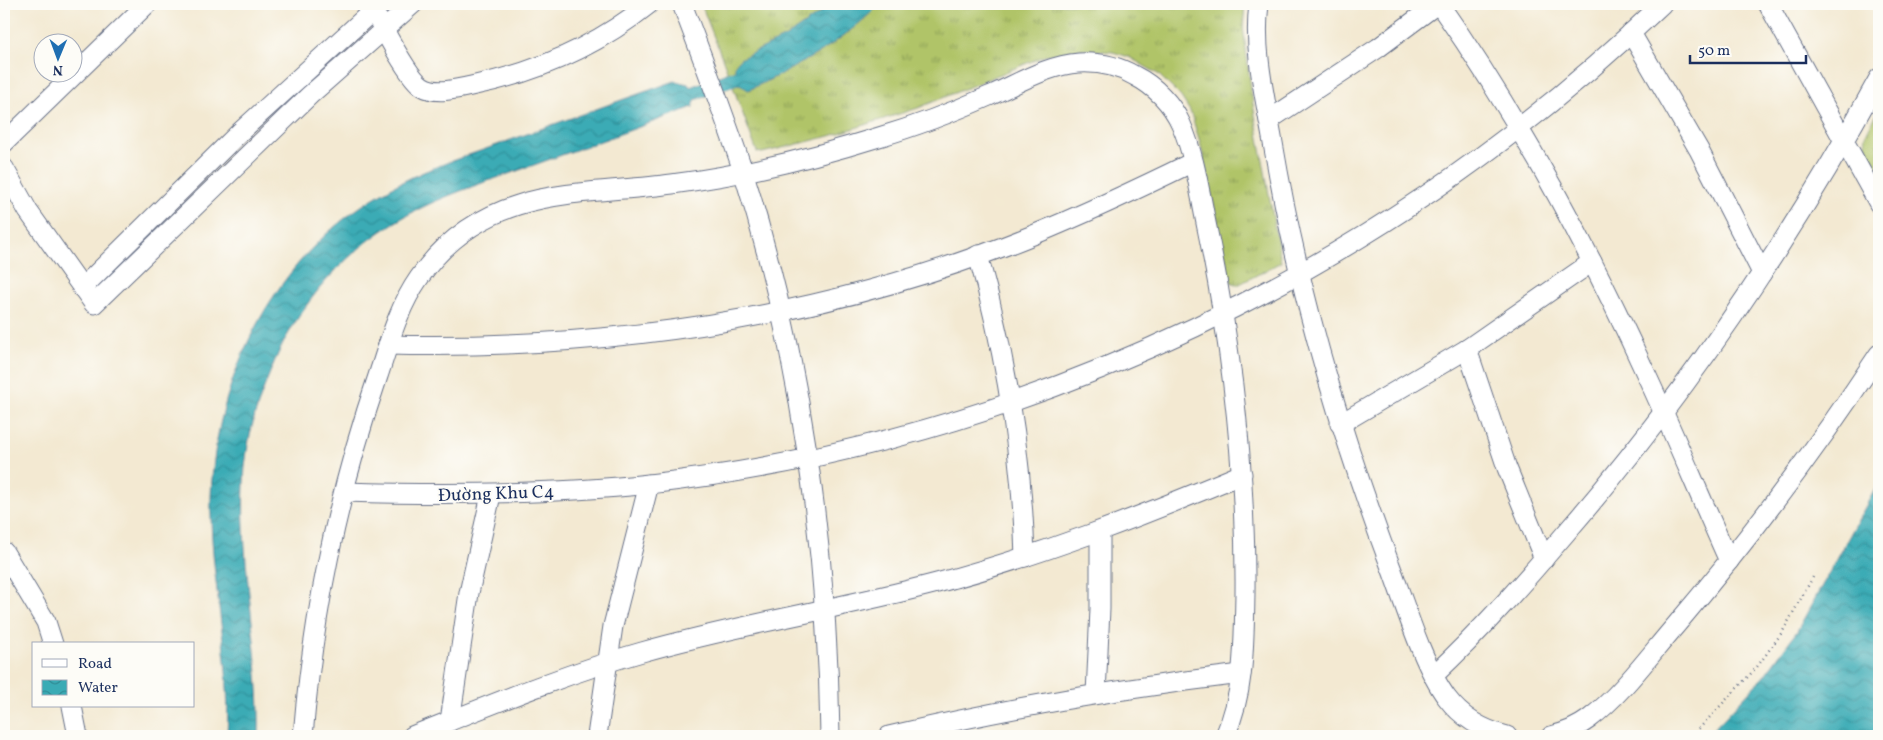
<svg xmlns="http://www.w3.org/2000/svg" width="1883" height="740" viewBox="0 0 1883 740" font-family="Vollkorn,serif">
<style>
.grass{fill:url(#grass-tufts);stroke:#667a63}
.water{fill:url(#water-waves);stroke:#2a6d8a}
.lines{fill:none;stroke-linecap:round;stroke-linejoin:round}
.street-casing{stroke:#677087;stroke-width:21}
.path{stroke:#677087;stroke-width:2.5;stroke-dasharray:1 4;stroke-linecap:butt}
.street{stroke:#fff;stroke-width:19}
.labels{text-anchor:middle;stroke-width:4;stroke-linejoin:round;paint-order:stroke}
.street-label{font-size:18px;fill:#1b2f5e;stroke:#fdfcf7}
</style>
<defs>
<pattern id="grass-tufts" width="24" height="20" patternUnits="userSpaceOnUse" patternTransform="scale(1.25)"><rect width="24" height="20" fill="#b0c468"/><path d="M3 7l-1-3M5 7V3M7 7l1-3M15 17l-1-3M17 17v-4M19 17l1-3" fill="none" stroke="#8ea059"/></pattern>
<pattern id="water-waves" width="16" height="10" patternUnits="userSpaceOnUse" patternTransform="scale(1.25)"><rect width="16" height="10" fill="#3aabb5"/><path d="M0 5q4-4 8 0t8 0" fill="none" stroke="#308c96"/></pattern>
</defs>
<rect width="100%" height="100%" fill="#fdfcf7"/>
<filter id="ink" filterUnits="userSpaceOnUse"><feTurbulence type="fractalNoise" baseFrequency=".02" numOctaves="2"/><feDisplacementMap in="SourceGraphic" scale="10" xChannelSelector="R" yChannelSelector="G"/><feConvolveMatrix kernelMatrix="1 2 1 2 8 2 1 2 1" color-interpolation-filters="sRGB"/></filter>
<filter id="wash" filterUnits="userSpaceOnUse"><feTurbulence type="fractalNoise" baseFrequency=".0096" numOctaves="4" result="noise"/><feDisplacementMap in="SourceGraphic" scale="20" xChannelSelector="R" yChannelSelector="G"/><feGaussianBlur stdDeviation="1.12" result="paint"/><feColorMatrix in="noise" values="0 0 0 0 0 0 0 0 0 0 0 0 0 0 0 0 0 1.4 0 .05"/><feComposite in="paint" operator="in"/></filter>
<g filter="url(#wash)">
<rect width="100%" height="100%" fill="#f3e9d2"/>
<g class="grass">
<polygon points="701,4 833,4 786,37 740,59 735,70 728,73"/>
<path d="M880,4H1245L1243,27L1253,104L1281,262L1238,285L1231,282L1200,142L1190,111L1181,97L1158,74L1129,57L1113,52L1080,49L1047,55L918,108L830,136L762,153L757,152L733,87L740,84L749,90C799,66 840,44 880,4Z"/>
<path d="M1879,111V171C1862,139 1860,142 1879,111Z"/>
</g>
<g class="water">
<path d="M833,4H880C840,44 799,66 748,90L740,84L695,100L693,107C640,127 587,146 534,165C495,179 455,191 417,210C350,244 296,304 269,375C255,409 245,446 244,483C240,568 261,652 259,736H227C232,656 209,577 211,497C215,375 275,255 382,193C418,171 458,159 497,145C556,123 616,102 675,81L688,84L690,87L735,70V65L740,59L786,37Z"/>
<polygon points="1879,482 1879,736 1707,736 1764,676 1797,631"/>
</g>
</g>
<g filter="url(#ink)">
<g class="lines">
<g class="street-casing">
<g id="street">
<path d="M682,4C703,59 724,114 743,171C799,347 828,551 830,736"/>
<path d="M1259,4C1253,50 1265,97 1273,143C1298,291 1340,433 1393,573C1406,609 1425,669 1447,698C1462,718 1483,730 1507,736"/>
<path d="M1439,4C1519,118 1588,247 1646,374C1675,436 1701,499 1729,561"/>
<polyline points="1768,4 1879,204"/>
<path d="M378,19C387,35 409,78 422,86C436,95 456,89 471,86C536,73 598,45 649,4"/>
<polyline points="1631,33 1699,150 1762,273"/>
<polyline points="1269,120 1378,48 1437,4"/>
<polyline points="4,143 147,4"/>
<polyline points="4,168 28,211 94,304 310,95 413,4"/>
<path d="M978,255C1006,355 1022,454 1025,557"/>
<polyline points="82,288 240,132 380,4"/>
<path d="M388,345C608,350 828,318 1033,235C1087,213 1140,188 1193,162"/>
<polyline points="1467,349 1507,468 1544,559"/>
<polyline points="1340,424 1467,349 1592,262"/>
<path d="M344,492C445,495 547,495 649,484C1029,441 1387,269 1662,4"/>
<polyline points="4,552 46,622 53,644"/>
<path d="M1434,675C1481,631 1523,583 1565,534C1686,394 1790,241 1879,78"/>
<polyline points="1096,694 1100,609 1100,532"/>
<polyline points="72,706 78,736"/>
<polyline points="450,721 469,593 491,495"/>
<path d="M303,736C313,614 338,493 378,376C389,343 398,308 419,278C443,243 477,218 518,205C564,190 623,191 672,184C742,175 812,158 879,137C917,126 953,112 989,96C1017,84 1048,65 1079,63C1099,62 1118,66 1135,76C1155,86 1172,104 1181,124C1195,156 1200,194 1207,228C1232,348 1246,470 1245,593C1244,642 1245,691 1225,736"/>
<path d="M412,736C488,706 564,674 642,652C740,624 839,609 937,583C1042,555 1142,516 1242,474"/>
<polyline points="597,736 613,626 649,484"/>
<path d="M889,736C1005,708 1123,688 1241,674"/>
<path d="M1551,736C1564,733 1577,728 1589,719C1622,694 1649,656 1676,625C1749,539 1817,448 1879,354"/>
</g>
</g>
<polyline class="path" points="1692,736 1757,667 1783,631 1813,577"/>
<use href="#street" class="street"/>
</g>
</g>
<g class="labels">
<g class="street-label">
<text transform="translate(496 493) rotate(-2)" y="6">Đường Khu C4</text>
</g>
</g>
<rect width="1883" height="740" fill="none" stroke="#fdfcf7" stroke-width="20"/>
<rect x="32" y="642" width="162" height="65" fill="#fdfcf7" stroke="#a3aaba"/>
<rect x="42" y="659" width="25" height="8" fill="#ffffff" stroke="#a3aaba"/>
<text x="78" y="668" font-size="15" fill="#1b2f5e">Road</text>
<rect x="42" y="680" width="25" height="15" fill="url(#water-waves)" stroke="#a3aaba"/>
<text x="78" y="692" font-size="15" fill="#1b2f5e">Water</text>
<g transform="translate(58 58) rotate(181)"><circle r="24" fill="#fdfcf7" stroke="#a3aaba"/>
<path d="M0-4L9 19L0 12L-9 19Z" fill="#1f6fb2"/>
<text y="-8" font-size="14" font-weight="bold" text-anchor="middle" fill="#1b2f5e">N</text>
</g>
<path d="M1690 55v8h116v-8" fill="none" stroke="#1b2f5e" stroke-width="2.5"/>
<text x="1698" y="55" font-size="15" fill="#1b2f5e" stroke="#fdfcf7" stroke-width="4" paint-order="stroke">50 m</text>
</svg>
